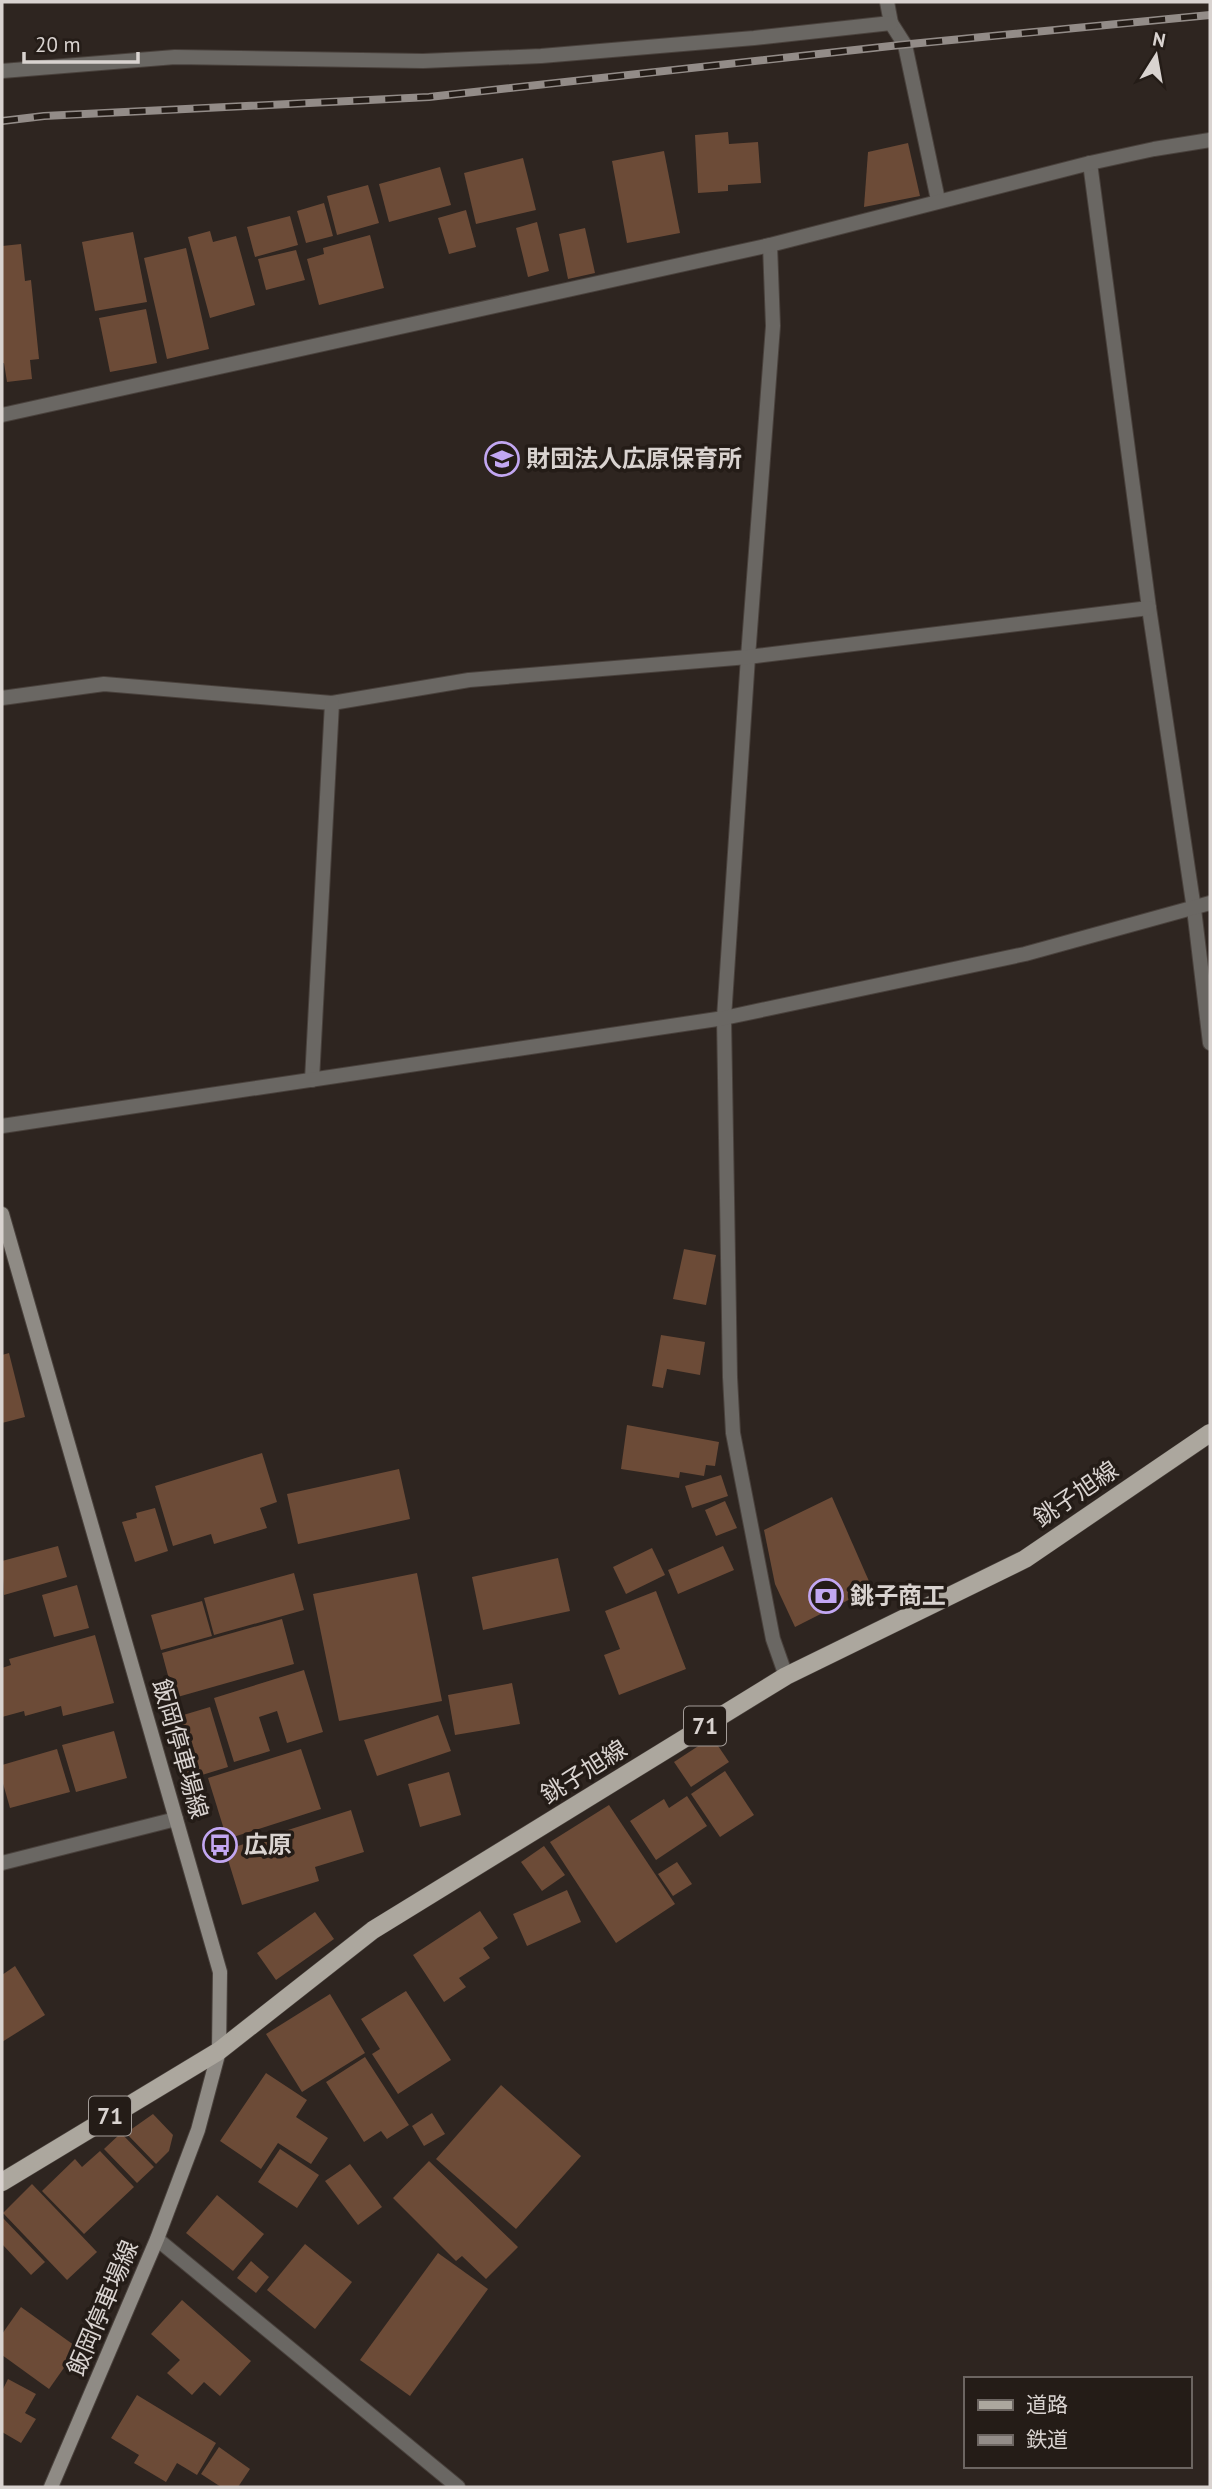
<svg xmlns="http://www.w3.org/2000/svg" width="1212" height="2489" viewBox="0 0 1212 2489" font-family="'PT Sans','Noto Sans JP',sans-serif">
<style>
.building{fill:#6c4b37}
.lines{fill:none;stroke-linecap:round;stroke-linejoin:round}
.minor-casing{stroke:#49413c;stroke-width:16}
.secondary-casing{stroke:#49413c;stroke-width:16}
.primary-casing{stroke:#49413c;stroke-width:19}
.minor{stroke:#6a6763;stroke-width:14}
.secondary{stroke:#8f8b85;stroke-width:14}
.primary{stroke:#aca79e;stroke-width:18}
.rail-casing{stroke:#938c88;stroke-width:8}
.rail{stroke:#241c17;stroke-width:5;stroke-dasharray:16;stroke-linecap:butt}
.labels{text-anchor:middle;stroke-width:7;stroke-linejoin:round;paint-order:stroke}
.shield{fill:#241c17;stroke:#a39c98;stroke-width:2}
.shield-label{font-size:23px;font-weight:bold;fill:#d9d3d0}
.poi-label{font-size:24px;font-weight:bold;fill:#d9d3d0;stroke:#241c17;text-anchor:start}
.street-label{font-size:24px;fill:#d9d3d0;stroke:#241c17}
</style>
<rect width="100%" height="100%" fill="#2e2520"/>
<g class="building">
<polygon points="728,132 729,144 758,142 761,183 728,185 728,191 698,193 695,135"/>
<polygon points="908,143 920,196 864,207 868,152"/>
<polygon points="664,151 680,233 627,243 612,161"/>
<polygon points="523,158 536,210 476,224 464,173"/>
<polygon points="440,167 451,205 389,222 379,184"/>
<polygon points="368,185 379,223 337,235 327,196"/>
<polygon points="324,203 333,236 306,243 297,211"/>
<polygon points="466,210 476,247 449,254 438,218"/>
<polygon points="290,216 298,245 255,257 247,227"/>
<polygon points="537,222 549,271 528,277 516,228"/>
<polygon points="585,228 595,273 568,279 559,234"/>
<polygon points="210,231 213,242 236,236 255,305 210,318 188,237"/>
<polygon points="133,232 147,302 95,311 82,242"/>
<polygon points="370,235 384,288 319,305 307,259 324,254 323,248"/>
<polygon points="21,244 25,281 31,280 39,359 30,360 32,379 7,382 4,363 2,363 2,246"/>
<polygon points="186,248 209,349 167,359 144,258"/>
<polygon points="296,250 305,280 266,290 258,259"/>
<polygon points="146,309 157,363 110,372 99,318"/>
<polygon points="684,1249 716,1255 706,1305 673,1299"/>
<polygon points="661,1335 705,1342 700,1375 667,1369 663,1388 652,1386"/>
<polygon points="9,1353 25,1417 2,1423 2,1355"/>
<polygon points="627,1425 719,1442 715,1466 706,1465 704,1476 680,1472 679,1478 621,1469"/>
<polygon points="262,1453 277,1502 260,1508 267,1528 214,1544 211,1534 173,1546 155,1486"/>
<polygon points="399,1469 410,1519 298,1544 287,1494"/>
<polygon points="721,1475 728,1496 692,1508 685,1486"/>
<polygon points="832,1497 872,1588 795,1627 775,1584 764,1530"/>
<polygon points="725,1501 737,1528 716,1536 705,1510"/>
<polygon points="155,1508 168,1551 135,1562 122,1522 137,1518 136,1513"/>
<polygon points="58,1546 67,1577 4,1595 2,1561"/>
<polygon points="723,1546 734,1570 678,1594 668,1570"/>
<polygon points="652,1548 665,1575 626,1594 613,1567"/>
<polygon points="558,1558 570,1611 483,1630 472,1577"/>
<polygon points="294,1573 304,1610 214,1635 204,1598"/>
<polygon points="417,1573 442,1701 339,1721 313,1594"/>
<polygon points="77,1585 89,1628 54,1637 42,1595"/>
<polygon points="656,1591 686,1669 619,1695 604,1655 620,1649 605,1611"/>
<polygon points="202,1601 212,1636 161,1650 151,1615"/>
<polygon points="282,1619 294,1664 174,1698 162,1653"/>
<polygon points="95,1635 114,1703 63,1716 61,1706 25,1716 24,1711 2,1717 2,1668 11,1665 9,1659"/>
<polygon points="304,1670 323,1732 287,1743 277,1711 259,1717 270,1751 234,1762 214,1698"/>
<polygon points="512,1683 520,1724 455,1735 448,1695"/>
<polygon points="210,1707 228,1767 189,1779 170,1719"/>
<polygon points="438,1715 451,1751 377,1776 364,1740"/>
<polygon points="114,1731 127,1778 76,1792 62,1745"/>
<polygon points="712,1737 729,1762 691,1787 674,1762"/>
<polygon points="57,1749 70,1792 10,1808 2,1780 2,1765"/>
<polygon points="301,1749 321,1809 227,1839 208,1778"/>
<polygon points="725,1771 754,1815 720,1837 691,1794"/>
<polygon points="449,1772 461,1815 420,1827 408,1784"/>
<polygon points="687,1796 707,1826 656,1860 630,1821 664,1799 669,1808"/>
<polygon points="609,1805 675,1904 616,1943 550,1842"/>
<polygon points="351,1810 364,1852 315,1867 319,1881 242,1905 225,1850"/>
<polygon points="544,1846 565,1875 542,1891 521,1862"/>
<polygon points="677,1862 692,1884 673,1896 658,1874"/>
<polygon points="567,1890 581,1922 527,1946 513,1914"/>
<polygon points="480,1911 498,1938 483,1948 490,1958 459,1978 466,1987 444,2002 413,1955"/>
<polygon points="315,1912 334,1939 276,1980 257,1953"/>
<polygon points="15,1966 45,2015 2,2042 2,1975"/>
<polygon points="406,1991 451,2060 398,2094 372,2054 380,2049 361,2019"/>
<polygon points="330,1994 365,2053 302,2092 266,2034"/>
<polygon points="365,2057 409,2125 387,2139 381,2131 364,2142 326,2082"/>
<polygon points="266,2073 307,2100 296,2117 328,2138 311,2164 278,2143 261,2169 220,2141"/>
<polygon points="501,2085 581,2156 516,2229 436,2159"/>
<polygon points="432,2113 445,2134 424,2146 412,2126"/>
<polygon points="153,2114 173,2135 169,2151 156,2164 126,2133"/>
<polygon points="121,2133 154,2167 137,2183 104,2149"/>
<polygon points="280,2149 319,2175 297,2208 258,2182"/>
<polygon points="100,2151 134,2187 84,2234 42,2191 75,2159 82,2167"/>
<polygon points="429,2161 518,2247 486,2279 462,2256 456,2261 393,2198"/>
<polygon points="350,2164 382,2207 358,2225 325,2181"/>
<polygon points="32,2184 97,2252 67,2280 3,2213"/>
<polygon points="217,2195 264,2234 233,2271 186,2233"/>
<polygon points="2,2217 45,2262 31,2275 2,2244"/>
<polygon points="305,2244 352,2282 315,2329 267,2290"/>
<polygon points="438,2253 488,2289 410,2396 360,2360"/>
<polygon points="251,2261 269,2277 256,2293 237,2278"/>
<polygon points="182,2300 251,2361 220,2396 204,2382 192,2395 167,2373 180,2360 151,2334"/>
<polygon points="21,2307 78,2348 49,2389 2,2355 2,2334"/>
<polygon points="8,2379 36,2394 25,2413 36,2419 21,2443 2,2432 2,2391"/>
<polygon points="137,2395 216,2443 197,2475 177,2463 166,2482 134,2463 139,2455 111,2438"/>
<polygon points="219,2447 250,2469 238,2487 221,2487 201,2474"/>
</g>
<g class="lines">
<g class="minor-casing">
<g id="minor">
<polyline points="887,2 891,23 905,45 938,200"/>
<polyline points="2,71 175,57 423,61 541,56 754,38 891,23"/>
<polyline points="1090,163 1149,608 1194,909 1210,1043"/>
<polyline points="770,245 773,326 748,657 724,1018 730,1377 733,1433 773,1639 786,1676"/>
<polyline points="2,415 770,245 1090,163 1154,149 1210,140"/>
<polyline points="2,698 104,684 332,703 469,680 748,657 1149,608"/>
<polyline points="312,1080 332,703"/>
<polyline points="2,1126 724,1018 1025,954 1210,903"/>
<polyline points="2,1863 176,1819"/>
<polyline points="157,2239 458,2487"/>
</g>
</g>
<g class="secondary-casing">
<polyline id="secondary" points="2,1214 220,1972 219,2051 198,2130 157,2239 51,2487"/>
</g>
<g class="primary-casing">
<polyline id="primary" points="2,2182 219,2051 373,1930 786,1676 1025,1559 1210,1433"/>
</g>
<use href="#minor" class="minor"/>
<use href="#secondary" class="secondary"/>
<use href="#primary" class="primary"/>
<g class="rail-casing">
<polyline id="rail" points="2,121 44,116 429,97 900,45 1210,15"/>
</g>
<use href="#rail" class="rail"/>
</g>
<defs>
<g id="school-ring" transform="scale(1.75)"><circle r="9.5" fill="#241c17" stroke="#c2a7f2" stroke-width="1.5"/><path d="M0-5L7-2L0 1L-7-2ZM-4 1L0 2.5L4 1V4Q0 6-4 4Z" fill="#c2a7f2"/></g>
<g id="bank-ring" transform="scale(1.75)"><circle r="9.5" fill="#241c17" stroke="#c2a7f2" stroke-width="1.5"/><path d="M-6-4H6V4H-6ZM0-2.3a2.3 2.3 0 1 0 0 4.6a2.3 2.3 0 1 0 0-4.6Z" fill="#c2a7f2"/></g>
<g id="bus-ring" transform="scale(1.75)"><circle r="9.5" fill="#241c17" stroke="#c2a7f2" stroke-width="1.5"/><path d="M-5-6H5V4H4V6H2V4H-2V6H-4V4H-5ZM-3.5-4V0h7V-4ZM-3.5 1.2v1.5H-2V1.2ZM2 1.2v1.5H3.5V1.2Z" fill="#c2a7f2"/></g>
</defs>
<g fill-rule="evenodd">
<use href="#school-ring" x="502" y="459"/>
<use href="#bank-ring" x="826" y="1596"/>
<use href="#bus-ring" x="220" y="1845"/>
</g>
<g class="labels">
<g class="shield">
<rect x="684" y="1706.5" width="42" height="39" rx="5"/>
<rect x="89" y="2096.5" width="42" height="39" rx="5"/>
</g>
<g class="shield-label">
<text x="705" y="1734">71</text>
<text x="110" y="2124">71</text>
</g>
<g class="poi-label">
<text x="526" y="467">財団法人広原保育所</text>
<text x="850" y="1604">銚子商工</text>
<text x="244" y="1853">広原</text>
</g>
<g class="street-label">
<text transform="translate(1076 1494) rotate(-34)" y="8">銚子旭線</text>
<text transform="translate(180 1749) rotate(74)" y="8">飯岡停車場線</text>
<text transform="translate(584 1772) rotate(-32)" y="8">銚子旭線</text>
<text transform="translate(103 2308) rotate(-67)" y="8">飯岡停車場線</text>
</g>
</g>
<rect width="1212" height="2489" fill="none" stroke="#d9d3d0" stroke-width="7"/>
<rect x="964" y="2377" width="228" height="91" fill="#241c17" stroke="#6c6561" stroke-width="2"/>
<rect x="978" y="2400" width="35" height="10" fill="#aca79e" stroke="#6c6561" stroke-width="2"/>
<text x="1026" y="2412" font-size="21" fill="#d9d3d0">道路</text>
<rect x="978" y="2435" width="35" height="10" fill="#938c88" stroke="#6c6561" stroke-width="2"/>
<text x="1026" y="2447" font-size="21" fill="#d9d3d0">鉄道</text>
<g transform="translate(1156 56) rotate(11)" stroke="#241c17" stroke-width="5" paint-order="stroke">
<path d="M0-5L12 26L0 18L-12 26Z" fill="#d9d3d0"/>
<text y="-10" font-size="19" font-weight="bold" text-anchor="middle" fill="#d9d3d0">N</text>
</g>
<path d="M24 52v10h114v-10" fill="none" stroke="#d9d3d0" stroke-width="3.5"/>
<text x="35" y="52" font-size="21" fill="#d9d3d0" stroke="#241c17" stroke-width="5" paint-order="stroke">20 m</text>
</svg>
